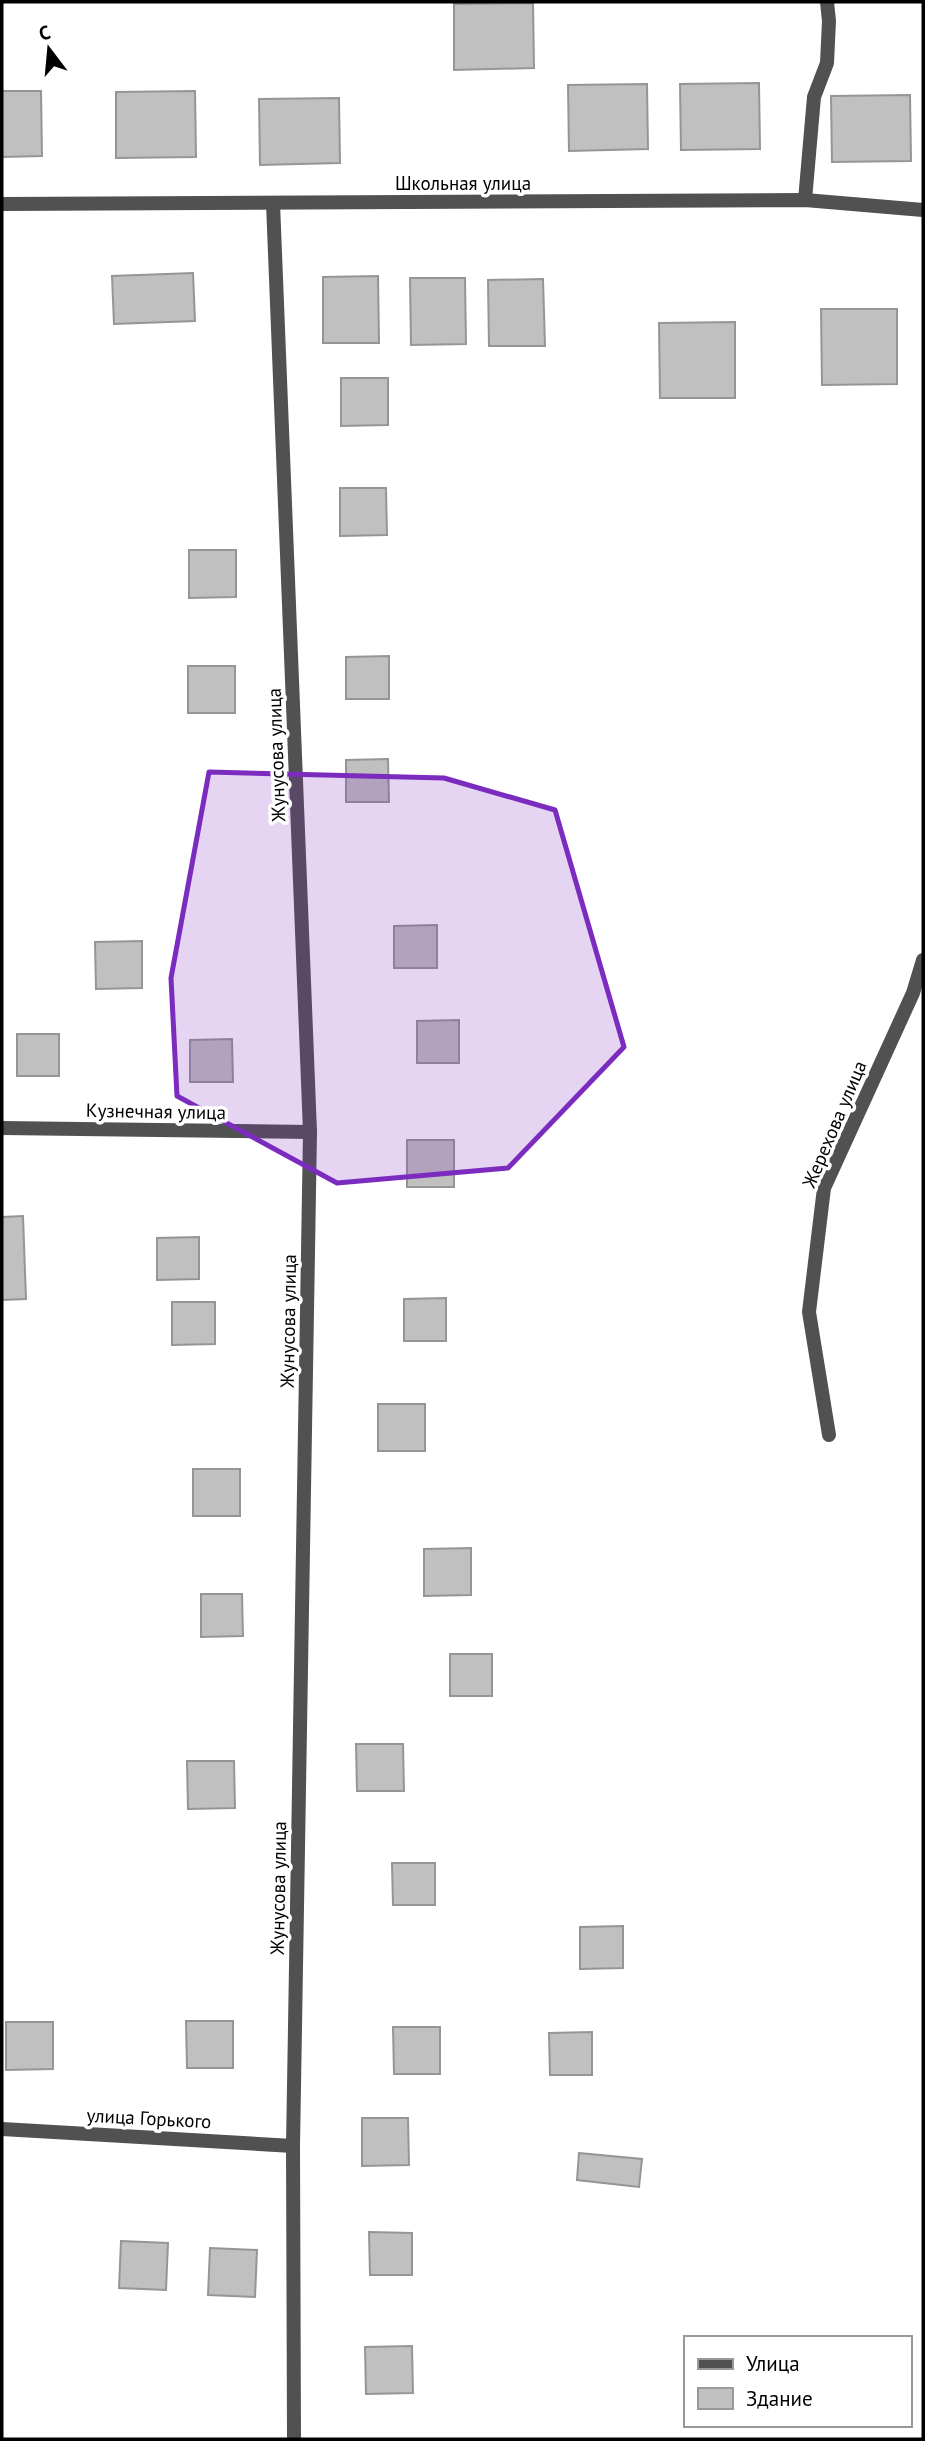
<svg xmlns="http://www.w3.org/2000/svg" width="925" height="2441" viewBox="0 0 925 2441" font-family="'PT Sans',sans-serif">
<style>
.building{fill:#c0c0c0;stroke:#959595;stroke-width:2}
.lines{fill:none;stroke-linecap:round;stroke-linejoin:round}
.service{stroke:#515151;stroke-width:14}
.minor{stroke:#515151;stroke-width:14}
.marked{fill:#7b2cbf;fill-opacity:0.2;stroke:#7b2cbf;stroke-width:5;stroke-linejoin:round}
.labels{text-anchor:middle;stroke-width:7;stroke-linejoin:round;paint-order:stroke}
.street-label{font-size:19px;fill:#000;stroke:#fff}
</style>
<rect width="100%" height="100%" fill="#fff"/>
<g class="building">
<polygon points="533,3 534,68 454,70 454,4"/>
<polygon points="759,83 760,149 681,150 680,84"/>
<polygon points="647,84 648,149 569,151 568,85"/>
<polygon points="2,91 41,91 42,156 2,157"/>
<polygon points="195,91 196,157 116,158 116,92"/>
<polygon points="910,95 911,161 832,162 831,96"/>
<polygon points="339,98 340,163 260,165 259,99"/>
<polygon points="193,273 195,321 114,324 112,276"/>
<polygon points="378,276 379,343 323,343 323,277"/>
<polygon points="410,278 465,278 466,344 411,345"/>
<polygon points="543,279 545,346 489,346 488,280"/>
<polygon points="821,309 897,309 897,384 822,385"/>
<polygon points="735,322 735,398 660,398 659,323"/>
<polygon points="341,378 388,378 388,425 341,426"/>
<polygon points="340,488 386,488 387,535 340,536"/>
<polygon points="189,550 236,550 236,597 189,598"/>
<polygon points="389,656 389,699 346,699 346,657"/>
<rect x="188" y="666" width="47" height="47"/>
<polygon points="388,759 389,802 346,802 346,760"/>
<polygon points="437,925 437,968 394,968 394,926"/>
<polygon points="142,941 142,988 96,989 95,942"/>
<polygon points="459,1020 459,1063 417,1063 417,1021"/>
<rect x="17" y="1034" width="42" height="42"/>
<polygon points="232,1039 233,1082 190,1082 190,1040"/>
<rect x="407" y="1140" width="47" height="47"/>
<polygon points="23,1216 26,1299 2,1300 2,1217"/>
<polygon points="199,1237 199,1279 157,1280 157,1238"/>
<polygon points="446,1298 446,1341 404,1341 404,1299"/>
<polygon points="172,1302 215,1302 215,1344 172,1345"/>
<rect x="378" y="1404" width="47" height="47"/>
<rect x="193" y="1469" width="47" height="47"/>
<polygon points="471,1548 471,1595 424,1596 424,1549"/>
<polygon points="201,1594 242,1594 243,1636 201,1637"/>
<rect x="450" y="1654" width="42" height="42"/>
<polygon points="356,1744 403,1744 404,1791 357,1791"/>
<polygon points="187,1761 234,1761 235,1808 188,1809"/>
<polygon points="392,1863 435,1863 435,1905 393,1905"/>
<polygon points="623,1926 623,1968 580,1969 580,1927"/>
<polygon points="186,2021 233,2021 233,2068 187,2068"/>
<polygon points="6,2022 53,2022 53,2069 6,2070"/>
<polygon points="393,2027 440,2027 440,2074 394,2074"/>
<polygon points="592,2032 592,2075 550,2075 549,2033"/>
<polygon points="362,2118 408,2118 409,2165 362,2166"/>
<polygon points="579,2153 642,2159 639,2187 577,2180"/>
<polygon points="369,2232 412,2233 412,2275 370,2275"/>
<polygon points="121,2241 168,2243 166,2290 119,2288"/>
<polygon points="210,2248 257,2250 255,2297 208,2295"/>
<polygon points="412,2346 413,2393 366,2394 365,2347"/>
</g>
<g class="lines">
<g class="service">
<polyline points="273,203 310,1132 293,2146 294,2439"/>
<polyline points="2,204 805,200 923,210"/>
<polyline points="2,1128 310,1132"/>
</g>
<g class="minor">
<polyline points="805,200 814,97 827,63 829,21 827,2"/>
<polyline points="829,1435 809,1312 824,1188 913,993 923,960"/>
<polyline points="2,2129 293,2146"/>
</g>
</g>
<path class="marked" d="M209,772L444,778L555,810L624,1047L508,1168L337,1183L177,1096L171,978Z"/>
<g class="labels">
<g class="street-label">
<text x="463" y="190">Школьная улица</text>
<text transform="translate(276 755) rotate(-92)" y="7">Жунусова улица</text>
<text transform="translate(156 1111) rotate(1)" y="7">Кузнечная улица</text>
<text transform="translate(834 1124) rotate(-67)" y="7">Жерехова улица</text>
<text transform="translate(288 1321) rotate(-89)" y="7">Жунусова улица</text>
<text transform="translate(278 1888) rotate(-89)" y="7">Жунусова улица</text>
<text transform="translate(149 2118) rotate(3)" y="7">улица Горького</text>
</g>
</g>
<rect width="925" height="2441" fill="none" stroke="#000000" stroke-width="7"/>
<rect x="684" y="2336" width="228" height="91" fill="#ffffff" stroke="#999999" stroke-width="2"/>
<rect x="698" y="2359" width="35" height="10" fill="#515151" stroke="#999999" stroke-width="2"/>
<text x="746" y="2371" font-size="21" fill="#000000">Улица</text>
<rect x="698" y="2388" width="35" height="21" fill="#c0c0c0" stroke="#999999" stroke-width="2"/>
<text x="746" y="2406" font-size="21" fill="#000000">Здание</text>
<g transform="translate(49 49) rotate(344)" stroke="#ffffff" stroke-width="5" paint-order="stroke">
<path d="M0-5L12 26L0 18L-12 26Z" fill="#000000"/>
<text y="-10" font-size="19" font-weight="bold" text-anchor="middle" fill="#000000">С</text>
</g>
</svg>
